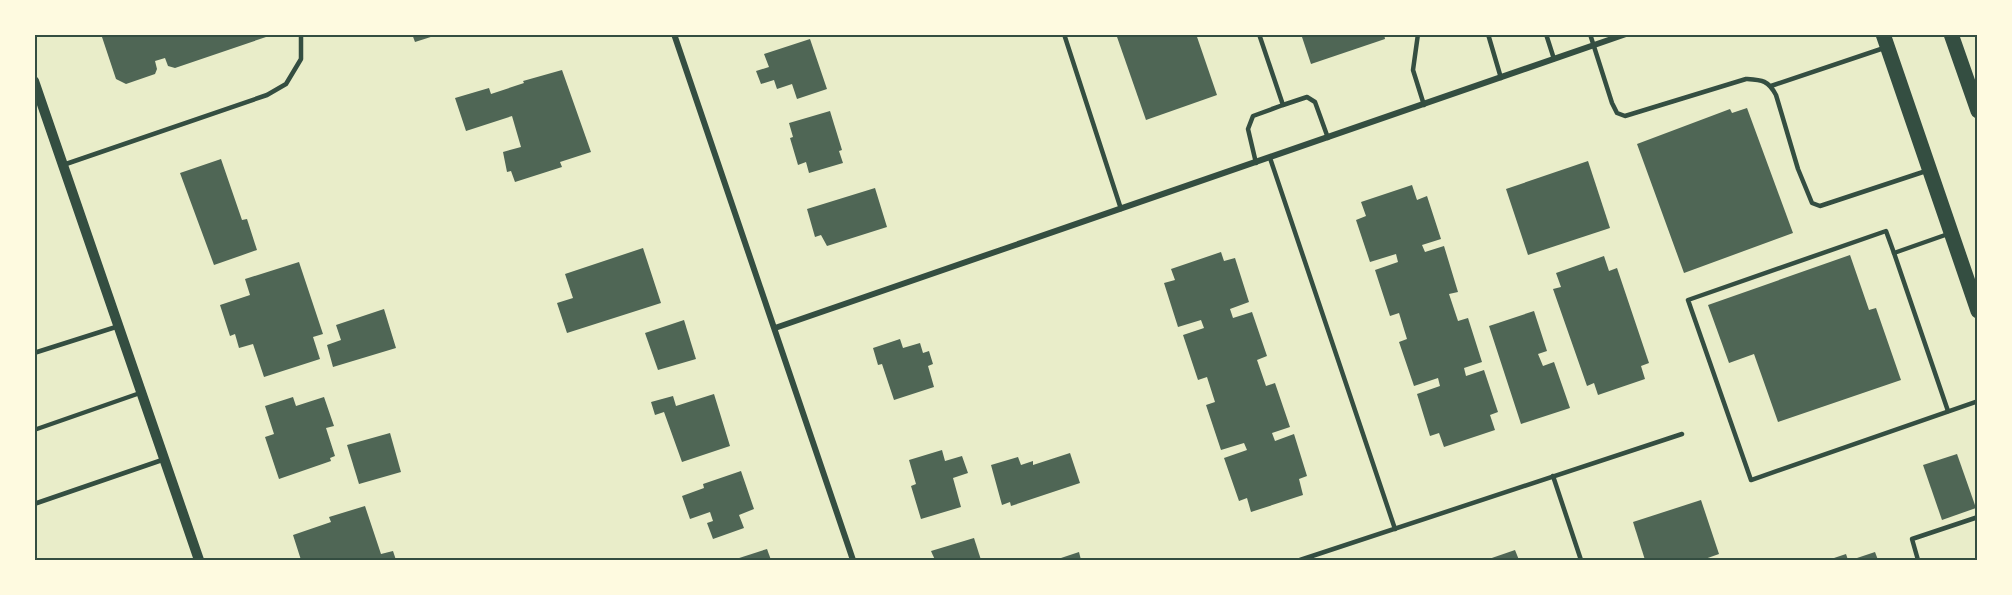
<svg xmlns="http://www.w3.org/2000/svg" width="2012" height="595" viewBox="0 0 2012 595" font-family="'Work Sans',sans-serif">
<style>
.building{fill:#4f6655}
.lines{fill:none;stroke-linecap:round;stroke-linejoin:round}
.service{stroke:#344e41;stroke-width:4.5}
.minor{stroke:#344e41;stroke-width:6}
.tertiary{stroke:#344e41;stroke-width:10}
.primary{stroke:#344e41;stroke-width:15}
.neatline{fill:none;stroke:#344e41;stroke-width:2}
</style>
<rect width="100%" height="100%" fill="#e9edc9"/>
<g class="building">
<polygon points="101,34 272,34 272,35 175,68 168,66 165,58 155,61 157,69 155,74 126,84 116,79"/>
<polygon points="412,34 437,34 437,35 415,42"/>
<polygon points="1116,34 1196,34 1217,95 1146,120"/>
<polygon points="1301,34 1384,34 1385,39 1311,64"/>
<polygon points="810,39 827,89 797,99 792,84 777,89 774,80 761,84 756,71 769,67 764,54"/>
<polygon points="562,70 591,152 560,162 562,167 515,182 511,171 507,172 503,152 521,147 512,116 466,131 455,98 489,88 491,94 524,83 523,81"/>
<polygon points="1747,108 1793,233 1684,273 1637,144 1730,109 1732,113"/>
<polygon points="830,111 842,150 839,151 843,163 809,173 806,162 798,165 790,138 793,137 789,123"/>
<polygon points="221,159 242,220 247,219 257,250 214,265 180,173"/>
<polygon points="1588,161 1610,228 1528,255 1506,189"/>
<polygon points="1412,185 1417,200 1427,196 1441,239 1422,245 1425,252 1444,246 1458,292 1449,294 1458,321 1468,318 1482,362 1464,368 1466,376 1484,370 1498,412 1490,415 1495,430 1444,447 1439,433 1430,436 1417,394 1440,386 1438,378 1414,386 1399,342 1407,339 1399,313 1390,316 1375,270 1398,262 1396,254 1370,262 1356,220 1366,216 1361,202"/>
<polygon points="875,188 887,227 827,246 821,235 815,237 807,209"/>
<polygon points="643,248 661,303 567,333 557,303 573,298 565,274"/>
<polygon points="1221,252 1224,261 1235,258 1249,302 1230,309 1233,318 1252,312 1267,356 1257,360 1266,386 1275,383 1290,427 1272,433 1275,441 1294,434 1307,476 1299,479 1303,495 1251,512 1247,498 1239,501 1224,458 1247,450 1244,443 1221,450 1206,405 1215,402 1207,377 1198,380 1183,335 1204,328 1201,320 1178,327 1164,283 1175,280 1171,269"/>
<polygon points="1850,255 1869,310 1876,308 1901,380 1778,422 1754,354 1729,363 1708,305"/>
<polygon points="1604,256 1609,271 1617,268 1649,363 1641,366 1645,379 1598,395 1594,383 1587,386 1553,289 1561,287 1556,273"/>
<polygon points="299,262 323,334 313,337 320,359 264,377 253,344 239,348 235,334 230,336 220,305 250,295 245,279"/>
<polygon points="384,309 396,348 333,367 327,345 341,340 336,325"/>
<polygon points="1534,311 1547,351 1538,354 1543,366 1554,362 1570,408 1521,424 1489,326"/>
<polygon points="684,320 696,359 658,370 645,333"/>
<polygon points="900,339 903,348 920,343 923,353 929,351 933,364 928,366 934,387 894,400 882,364 878,365 873,348"/>
<polygon points="714,394 730,446 682,462 664,412 655,415 651,402 673,396 676,406"/>
<polygon points="293,397 296,406 324,397 334,426 326,428 335,456 330,458 331,461 279,479 265,437 274,434 265,406"/>
<polygon points="390,433 401,472 359,484 347,445"/>
<polygon points="942,450 945,461 962,456 968,473 953,478 961,507 921,519 911,486 916,484 909,460"/>
<polygon points="1070,453 1080,483 1011,506 1010,502 1002,505 991,465 1018,457 1021,465 1033,461 1033,465"/>
<polygon points="1957,454 1976,508 1942,520 1923,465"/>
<polygon points="741,471 754,509 739,515 744,528 713,539 707,523 713,521 710,512 690,519 682,496 704,488 703,484"/>
<polygon points="1701,500 1719,554 1702,560 1645,560 1633,522"/>
<polygon points="365,506 381,554 393,551 396,560 301,560 293,535 331,522 329,517"/>
<polygon points="974,538 981,560 935,560 931,551"/>
<polygon points="767,549 771,560 733,560"/>
<polygon points="1515,550 1519,560 1486,560"/>
<polygon points="1079,552 1081,560 1055,560"/>
<polygon points="1875,552 1878,560 1851,560"/>
<polygon points="1846,554 1848,560 1828,560"/>
</g>
<g class="lines">
<g class="service">
<polyline points="1064,34 1121,209"/>
<polyline points="1418,34 1413,70 1424,105"/>
<polyline points="1488,34 1501,78"/>
<polyline points="1546,34 1554,59"/>
<path d="M1590,34L1612,103L1617,113L1625,116L1746,79C1762,80 1768,80 1776,95L1798,169L1812,203L1820,206L1926,171"/>
<polyline points="1771,86 1884,48"/>
<polyline points="1283,105 1307,97 1315,102 1328,138"/>
<polyline points="1270,158 1395,529"/>
<polyline points="1256,163 1248,129 1253,116 1283,105 1259,34"/>
<polyline points="63,165 267,95 286,84 301,59 301,34"/>
<polyline points="1948,234 1894,253 1886,231 1688,300 1751,480 1978,401"/>
<polyline points="1894,253 1948,411"/>
<polyline points="34,353 119,326"/>
<polyline points="34,430 140,393"/>
<polyline points="1553,476 1581,560"/>
<polyline points="34,504 165,459"/>
<polyline points="1300,560 1682,434"/>
<polyline points="1918,560 1912,539 1978,517"/>
</g>
<g class="minor">
<polyline points="674,34 853,560"/>
<polyline points="775,328 1626,34"/>
</g>
<polyline class="tertiary" points="34,81 199,560"/>
<g class="primary">
<polyline points="1883,34 1978,311"/>
<polyline points="1951,34 1978,111"/>
</g>
</g>
<rect width="2012" height="595" fill="none" stroke="#fefae0" stroke-width="72"/>
<rect x="36" y="36" width="1940" height="523" class="neatline"/>
</svg>
